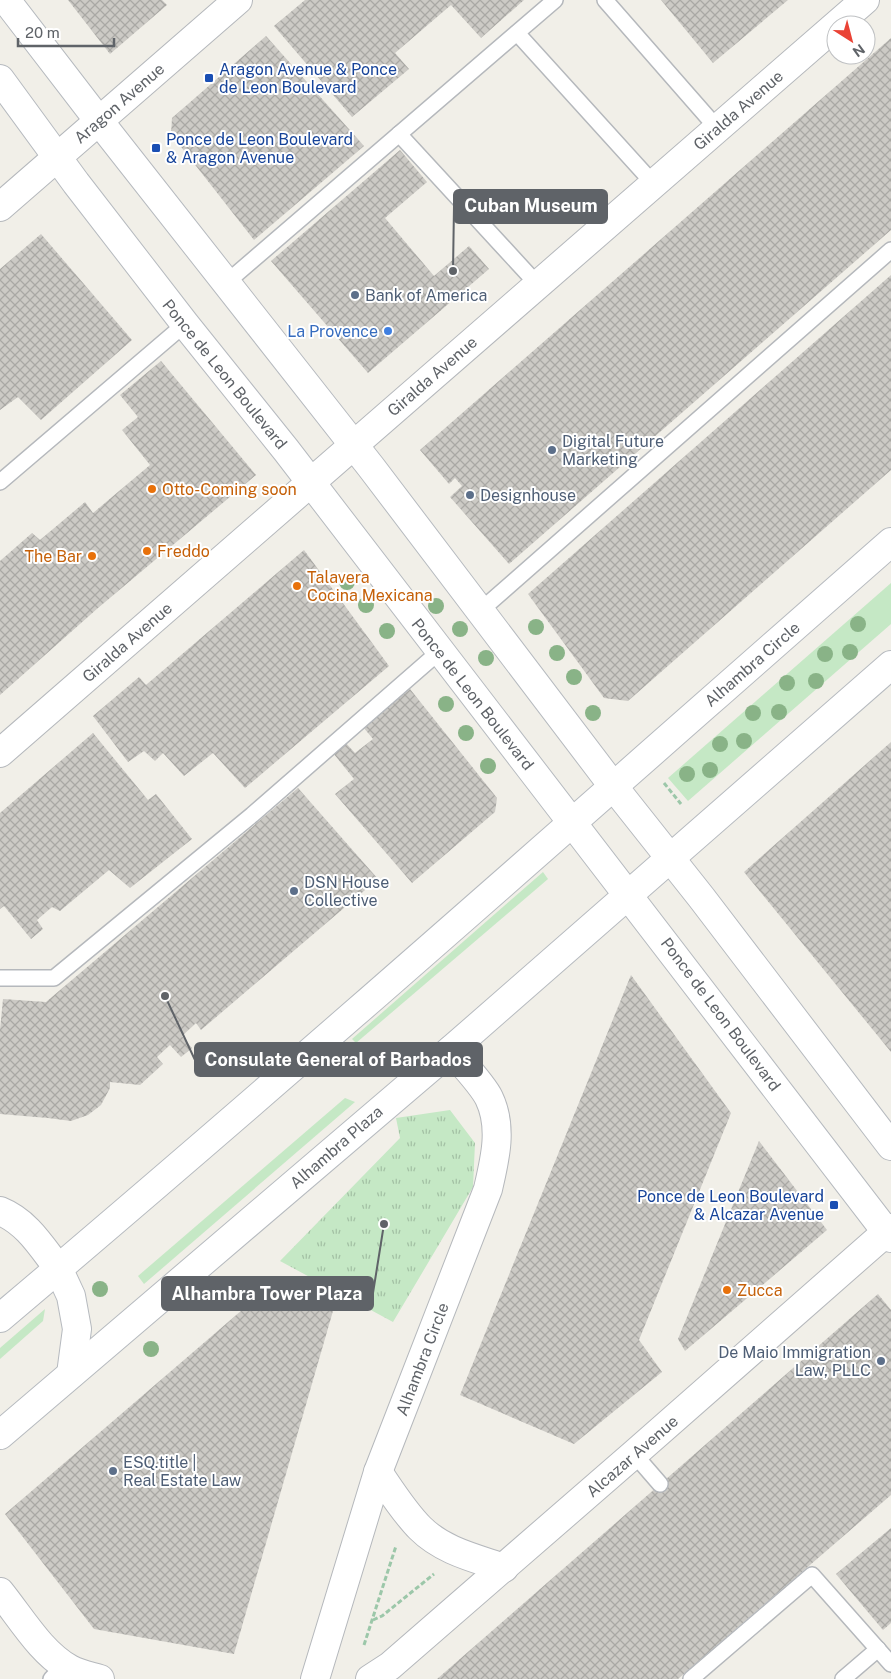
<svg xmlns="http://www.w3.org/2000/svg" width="891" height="1679" viewBox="0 0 891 1679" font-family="'Public Sans',sans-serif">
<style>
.grass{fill:#c5e8c5}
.park{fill:url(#park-tufts)}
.building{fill:url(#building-cross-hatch)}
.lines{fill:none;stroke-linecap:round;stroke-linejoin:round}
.lane-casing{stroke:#b5b8bc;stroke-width:18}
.street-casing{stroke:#b5b8bc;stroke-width:30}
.secondary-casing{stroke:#b6babf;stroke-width:30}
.path{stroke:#9cc7a9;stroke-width:3;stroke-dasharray:5 2.5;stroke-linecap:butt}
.lane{stroke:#fff;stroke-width:15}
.street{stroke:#fff;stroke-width:28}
.secondary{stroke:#fff;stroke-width:28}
.tree{fill:#89b387}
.transit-dot{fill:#1a4fb4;stroke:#fff;stroke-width:2}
.service-dot{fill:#5c6f8a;stroke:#fff;stroke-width:2}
.shop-dot{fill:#3f7fe0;stroke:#fff;stroke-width:2}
.food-dot{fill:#e8710a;stroke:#fff;stroke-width:2}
.labels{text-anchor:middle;stroke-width:4;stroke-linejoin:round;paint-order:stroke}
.transit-label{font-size:16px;fill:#164399;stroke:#fff;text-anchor:start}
.street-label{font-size:16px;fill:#5f6368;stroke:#fff}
.service-label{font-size:16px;fill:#4e5e75;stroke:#fff;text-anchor:start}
.shop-label{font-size:16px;fill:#366cbe;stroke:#fff;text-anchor:end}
.food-label{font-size:16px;fill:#c56008;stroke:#fff;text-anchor:start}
.leader{fill:none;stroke:#5f6368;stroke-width:2}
.callout-dot{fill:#5f6368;stroke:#fff;stroke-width:2}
.callout{fill:#5f6368;stroke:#5f6368;stroke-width:2}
.callout-label{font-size:18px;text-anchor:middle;font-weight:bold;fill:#fff}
</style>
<defs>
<pattern id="park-tufts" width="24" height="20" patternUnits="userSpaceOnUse" patternTransform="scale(1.25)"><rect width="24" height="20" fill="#c5e8c5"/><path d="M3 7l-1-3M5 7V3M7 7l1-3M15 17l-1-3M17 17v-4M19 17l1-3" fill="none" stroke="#a3c0a4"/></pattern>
<pattern id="building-cross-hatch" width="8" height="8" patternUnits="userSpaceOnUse" patternTransform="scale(1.25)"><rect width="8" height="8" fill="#cccac5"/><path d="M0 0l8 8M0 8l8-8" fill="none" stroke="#a9a8a4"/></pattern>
</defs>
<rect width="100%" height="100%" fill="#f1efe8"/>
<g class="grass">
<polygon points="891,583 891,624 688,801 668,778"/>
<polygon points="543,872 548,879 356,1043 352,1039"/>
<polygon points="345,1098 355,1102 144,1284 138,1276"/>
<polygon points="45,1309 43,1321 0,1359 0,1348"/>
</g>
<polygon class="park" points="450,1110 475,1143 473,1187 393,1322 280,1261 400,1138 396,1118"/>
<g class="building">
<polygon points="68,0 162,0 167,5 110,54"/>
<polygon points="305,0 524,0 481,38 451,5 395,53 409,69 352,117 274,26"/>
<polygon points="661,0 788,0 713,63"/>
<polygon points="266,36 364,146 254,240 171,134 172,118"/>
<polygon points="891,38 891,230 509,564 450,497 462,486 455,478 449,484 420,450"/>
<polygon points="400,150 427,182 385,218 434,276 469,246 489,269 368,373 271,261"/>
<polygon points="41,234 132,340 41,420 18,397 0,410 0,269"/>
<polygon points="891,275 891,470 628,701 604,698 528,594"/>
<polygon points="161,361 256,475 98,608 0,695 0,561 32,533 40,540 85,502 93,513 150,465 122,430 138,417 120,395"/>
<polygon points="304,550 389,666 245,788 213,753 184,776 163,753 155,761 144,751 128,762 93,716 139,677 146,685"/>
<polygon points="410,689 497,798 495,812 412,883 335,794 354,779 333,753 345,742 355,753 373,739 363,727"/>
<polygon points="93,733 148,800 156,794 192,839 130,888 109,870 60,911 52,907 37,920 43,929 31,939 4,906 0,909 0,813"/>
<polygon points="891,742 891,1052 744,872"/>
<polygon points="298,788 378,879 201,1030 196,1023 182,1036 192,1048 181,1057 170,1045 157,1057 163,1064 140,1085 110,1082 110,1088 101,1105 88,1115 71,1121 48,1118 0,1114 0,1030 3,999 46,1002"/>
<polygon points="631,975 731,1113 639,1340 662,1372 574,1444 460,1395"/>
<polygon points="759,1141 827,1230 685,1351 678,1339"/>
<polygon points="277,1280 335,1304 234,1654 94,1629 5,1514"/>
<polygon points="878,1294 891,1310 891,1495 678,1679 437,1679"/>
<polygon points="891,1528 891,1623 883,1630 836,1574"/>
</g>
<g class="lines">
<g class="lane-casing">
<g id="lane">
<polyline points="605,0 717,128"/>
<polyline points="517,33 653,183"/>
<polyline points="399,134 538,285"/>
<polyline points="226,283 555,0"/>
<polyline points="0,482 185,324"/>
<polyline points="480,611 891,250"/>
<polyline points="0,978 54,978 252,815 440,651"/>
<polyline points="634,1454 660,1484"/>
<polyline points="51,1679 64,1665"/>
<polyline points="691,1679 812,1575 891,1664"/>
<polyline points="843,1679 878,1649"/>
</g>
</g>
<g class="street-casing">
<g id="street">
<polyline points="0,207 238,0"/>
<polyline points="0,753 865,0"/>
<path d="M0,1211C27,1222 41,1246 58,1268"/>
<path d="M378,1472C391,1491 404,1512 420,1528C443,1551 475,1558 504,1568"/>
<path d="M0,1592C21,1618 41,1653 70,1669C79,1674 90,1676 100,1679"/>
<path d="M315,1679L378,1472L488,1189C495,1159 503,1127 489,1098C483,1085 461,1062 451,1050"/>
<polyline points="370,1679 390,1666 634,1454 891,1228"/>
</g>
</g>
<g class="secondary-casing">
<g id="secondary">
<polyline points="6,0 99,121 371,467 613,786 701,897 891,1146"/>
<polyline points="0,79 76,183 185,324 286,450 891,1238"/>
<polyline points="58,1268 71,1296 77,1329 71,1374"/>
<path d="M0,1318C301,1064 595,802 891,542"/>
<polyline points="0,1435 451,1050 891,665"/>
</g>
</g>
<g class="path">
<polyline points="664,783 681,804"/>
<polyline points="373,1620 382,1616 434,1574"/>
<polyline points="364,1645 396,1546"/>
</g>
<use href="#lane" class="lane"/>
<use href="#street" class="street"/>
<use href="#secondary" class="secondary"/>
</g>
<g class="tree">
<circle cx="347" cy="582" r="8"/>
<circle cx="366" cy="605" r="8"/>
<circle cx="436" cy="606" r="8"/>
<circle cx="858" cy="624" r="8"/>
<circle cx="536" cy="627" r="8"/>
<circle cx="460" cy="629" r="8"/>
<circle cx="387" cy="631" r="8"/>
<circle cx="850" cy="652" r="8"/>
<circle cx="557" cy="653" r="8"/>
<circle cx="825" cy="654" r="8"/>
<circle cx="486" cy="658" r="8"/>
<circle cx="574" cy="677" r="8"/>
<circle cx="816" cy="681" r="8"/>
<circle cx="787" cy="683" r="8"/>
<circle cx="446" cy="704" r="8"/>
<circle cx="779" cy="712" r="8"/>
<circle cx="593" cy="713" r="8"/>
<circle cx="753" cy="713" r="8"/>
<circle cx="466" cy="733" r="8"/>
<circle cx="744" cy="741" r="8"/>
<circle cx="720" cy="744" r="8"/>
<circle cx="488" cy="766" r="8"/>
<circle cx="710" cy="770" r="8"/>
<circle cx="687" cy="774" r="8"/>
<circle cx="100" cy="1289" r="8"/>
<circle cx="151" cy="1349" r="8"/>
</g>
<g class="transit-dot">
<rect x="204" y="73" width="10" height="10" rx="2.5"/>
<rect x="151" y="143" width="10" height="10" rx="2.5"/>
<rect x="829" y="1200" width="10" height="10" rx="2.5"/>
</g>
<g class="service-dot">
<circle cx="355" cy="295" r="5"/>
<circle cx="552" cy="450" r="5"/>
<circle cx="470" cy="495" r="5"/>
<circle cx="294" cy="891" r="5"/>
<circle cx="881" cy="1361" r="5"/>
<circle cx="113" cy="1471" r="5"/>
</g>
<circle class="shop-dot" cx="388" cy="331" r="5"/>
<g class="food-dot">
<circle cx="152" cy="489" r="5"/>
<circle cx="147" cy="551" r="5"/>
<circle cx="92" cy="556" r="5"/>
<circle cx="297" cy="586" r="5"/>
<circle cx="727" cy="1290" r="5"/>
</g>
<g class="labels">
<g class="transit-label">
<text x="219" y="75">Aragon Avenue &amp; Ponce<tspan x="219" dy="18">de Leon Boulevard</tspan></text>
<text x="166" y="145">Ponce de Leon Boulevard<tspan x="166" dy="18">&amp; Aragon Avenue</tspan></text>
<text x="824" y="1202" text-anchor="end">Ponce de Leon Boulevard<tspan x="824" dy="18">&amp; Alcazar Avenue</tspan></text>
</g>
<g class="street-label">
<text transform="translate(119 103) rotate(-41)" y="6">Aragon Avenue</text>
<text transform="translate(738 110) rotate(-41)" y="6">Giralda Avenue</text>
<text transform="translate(225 374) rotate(51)" y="6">Ponce de Leon Boulevard</text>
<text transform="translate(432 376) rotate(-41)" y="6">Giralda Avenue</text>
<text transform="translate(127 642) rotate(-41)" y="6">Giralda Avenue</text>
<text transform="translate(752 664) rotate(-41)" y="6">Alhambra Circle</text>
<text transform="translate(473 694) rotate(52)" y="6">Ponce de Leon Boulevard</text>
<text transform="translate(721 1014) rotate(53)" y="6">Ponce de Leon Boulevard</text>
<text transform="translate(336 1147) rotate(-41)" y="6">Alhambra Plaza</text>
<text transform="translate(422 1359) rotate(-69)" y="6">Alhambra Circle</text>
<text transform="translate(632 1456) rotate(-41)" y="6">Alcazar Avenue</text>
</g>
<g class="service-label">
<text x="365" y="301">Bank of America</text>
<text x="562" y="447">Digital Future<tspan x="562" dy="18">Marketing</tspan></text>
<text x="480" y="501">Designhouse</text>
<text x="304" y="888">DSN House<tspan x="304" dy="18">Collective</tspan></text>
<text x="871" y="1358" text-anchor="end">De Maio Immigration<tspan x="871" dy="18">Law, PLLC</tspan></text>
<text x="123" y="1468">ESQ.title |<tspan x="123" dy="18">Real Estate Law</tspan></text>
</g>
<g class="shop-label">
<text x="378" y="337">La Provence</text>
</g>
<g class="food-label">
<text x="162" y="495">Otto-Coming soon</text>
<text x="157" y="557">Freddo</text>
<text x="82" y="562" text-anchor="end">The Bar</text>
<text x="307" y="583">Talavera<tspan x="307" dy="18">Cocina Mexicana</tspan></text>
<text x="737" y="1296">Zucca</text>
</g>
</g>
<path class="leader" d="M453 271L454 206M165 996L195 1060M384 1224L373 1293"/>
<g class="callout-dot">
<circle cx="453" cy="271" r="5"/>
<circle cx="165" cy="996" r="5"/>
<circle cx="384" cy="1224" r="5"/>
</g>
<g class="callout">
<rect x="454" y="190" width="153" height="33" rx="5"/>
<rect x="195" y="1043" width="287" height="33" rx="5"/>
<rect x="162" y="1277" width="211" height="33" rx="5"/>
</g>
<g class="callout-label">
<text x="531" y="212">Cuban Museum</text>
<text x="338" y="1066">Consulate General of Barbados</text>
<text x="267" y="1300">Alhambra Tower Plaza</text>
</g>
<g transform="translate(851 40) rotate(144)"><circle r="24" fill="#ffffff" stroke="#bfc1c3"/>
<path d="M0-4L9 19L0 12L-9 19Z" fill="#ea4335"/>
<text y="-8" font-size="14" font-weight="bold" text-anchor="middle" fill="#5f6368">N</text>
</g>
<path d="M18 38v8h96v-8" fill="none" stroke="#5f6368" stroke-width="2.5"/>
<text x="25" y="38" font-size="15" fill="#5f6368" stroke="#ffffff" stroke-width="4" paint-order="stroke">20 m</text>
</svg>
